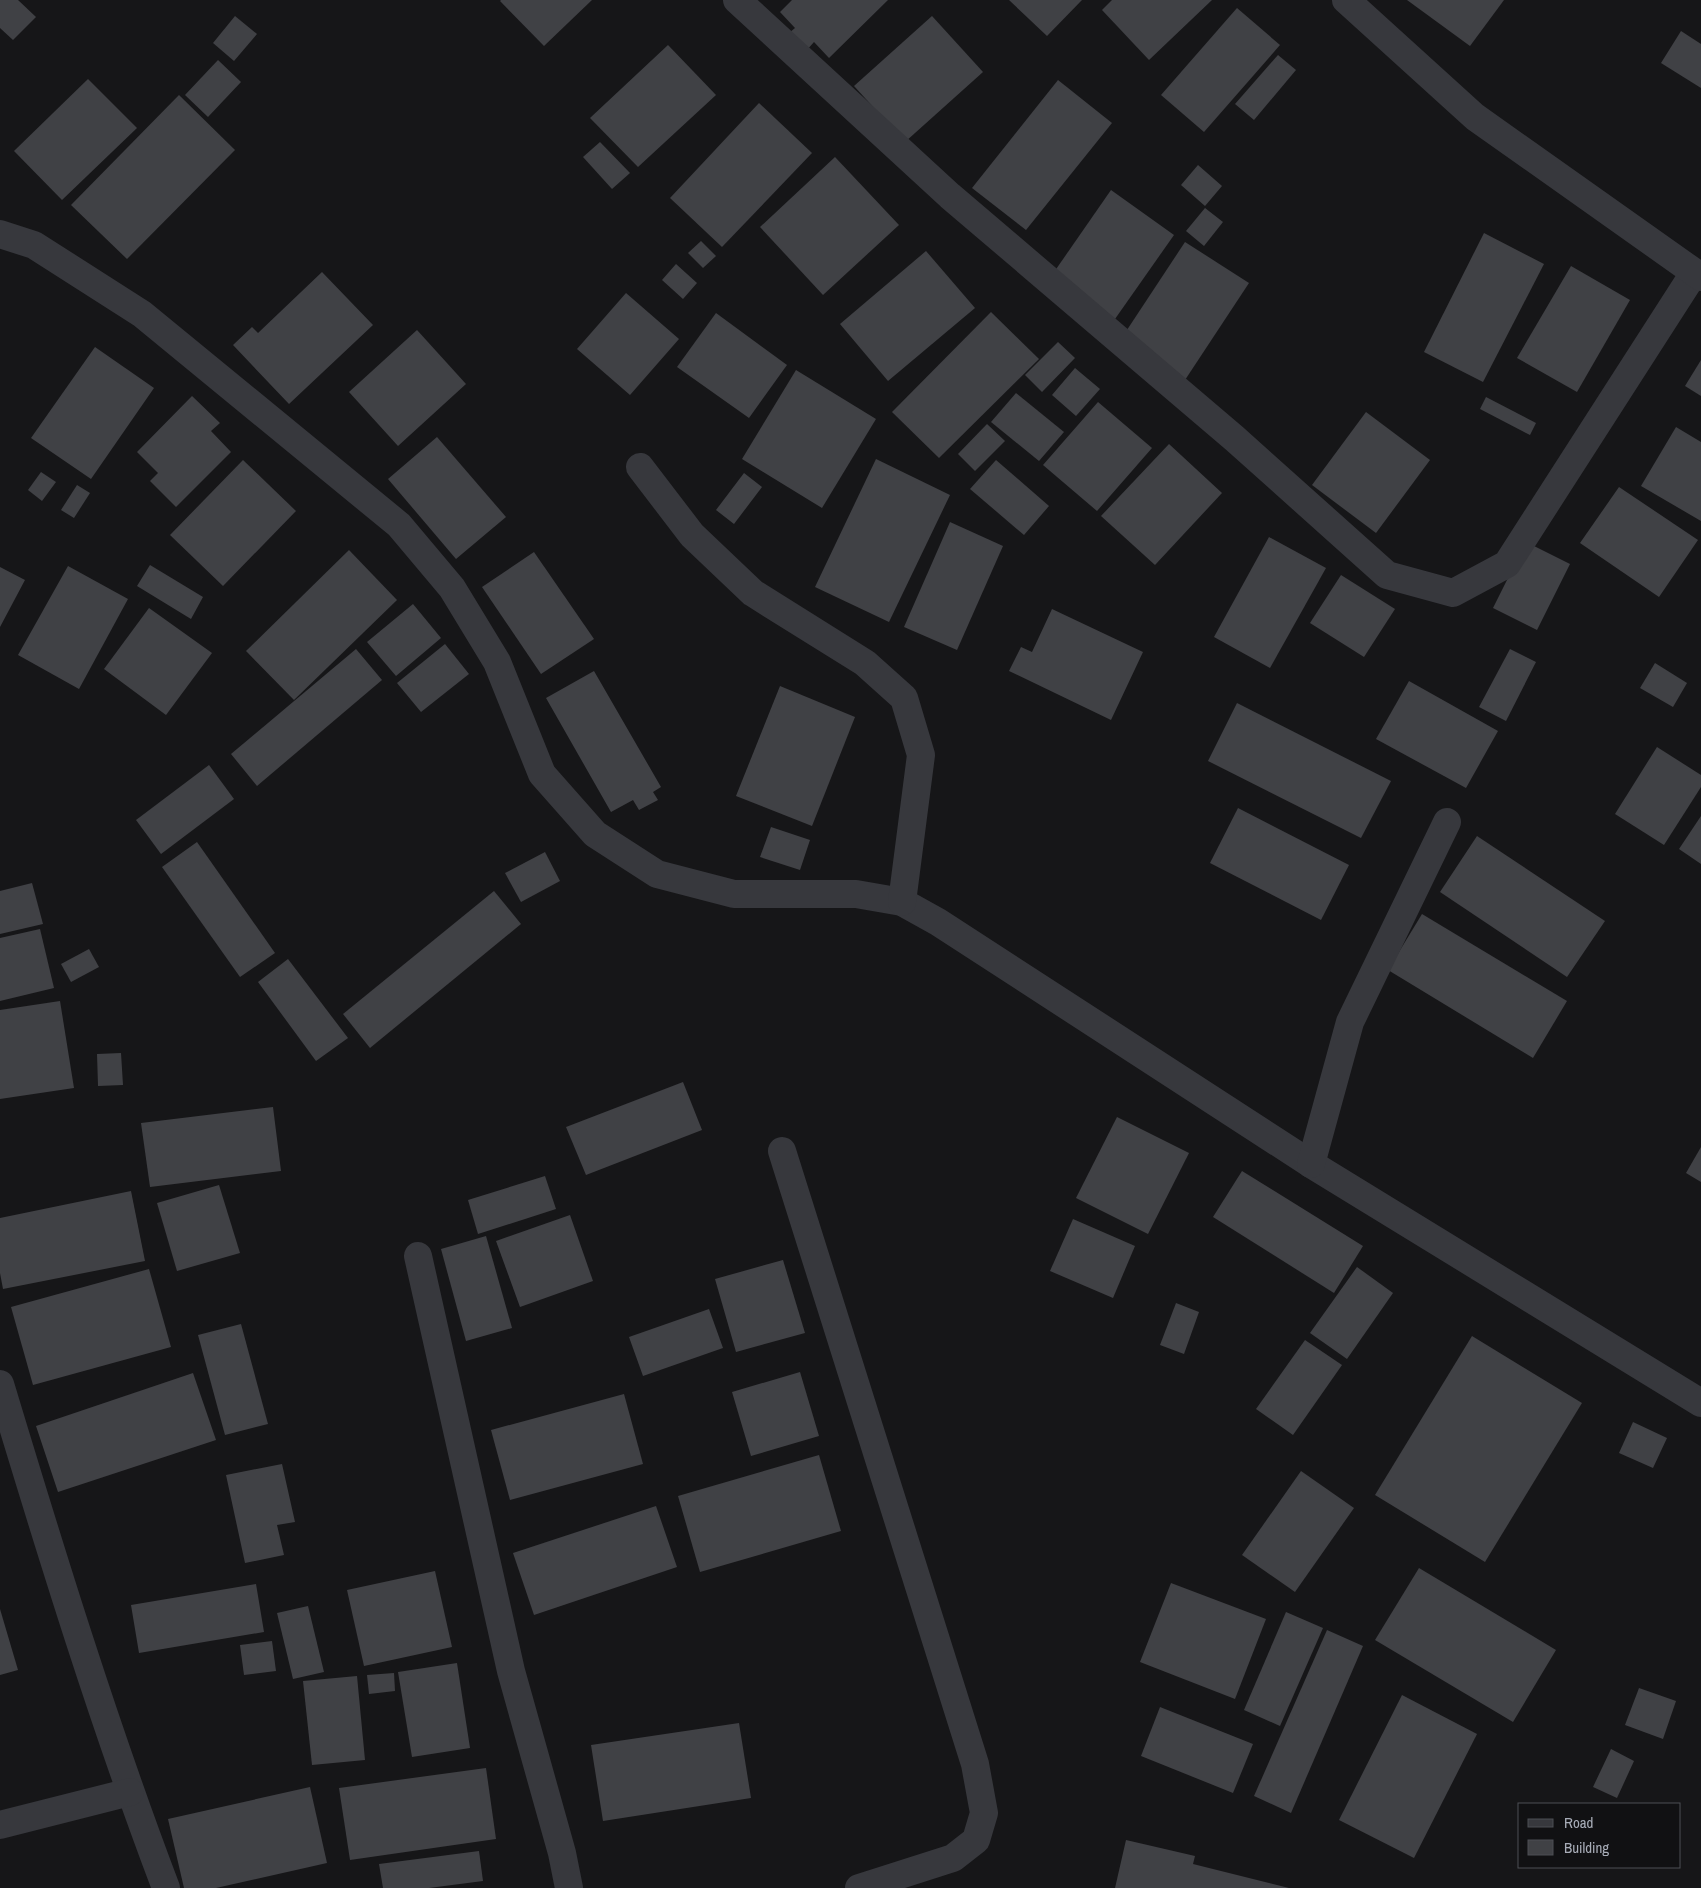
<svg xmlns="http://www.w3.org/2000/svg" width="1701" height="1888" viewBox="0 0 1701 1888" font-family="'Archivo Narrow',sans-serif">
<style>
.building{fill:#404145}
.lines{fill:none;stroke-linecap:round;stroke-linejoin:round}
.minor{stroke:#37383d;stroke-width:28}
</style>
<rect width="100%" height="100%" fill="#161618"/>
<g class="building">
<polygon points="0,0 18,0 36,17 13,40 0,28"/>
<polygon points="501,0 592,0 544,46 500,1"/>
<polygon points="792,0 888,0 829,58 814,42 806,51 789,33 795,28 780,12"/>
<polygon points="1009,0 1082,0 1047,36"/>
<polygon points="1112,0 1212,0 1149,60 1102,10"/>
<polygon points="1407,0 1504,0 1470,46"/>
<polygon points="1237,8 1280,45 1204,132 1161,95"/>
<polygon points="235,16 257,34 234,61 213,43"/>
<polygon points="932,16 983,72 905,142 854,86"/>
<polygon points="1681,31 1701,44 1701,88 1661,63"/>
<polygon points="668,45 716,95 638,167 590,118"/>
<polygon points="1278,55 1296,70 1254,120 1235,104"/>
<polygon points="218,60 241,82 208,117 185,95"/>
<polygon points="88,79 137,128 62,200 14,151"/>
<polygon points="1058,80 1112,123 1026,230 972,188"/>
<polygon points="179,95 235,150 127,259 71,205"/>
<polygon points="759,103 812,153 722,247 670,198"/>
<polygon points="600,142 630,173 612,189 583,157"/>
<polygon points="835,157 899,225 823,295 760,227"/>
<polygon points="1198,165 1222,186 1205,206 1181,185"/>
<polygon points="1111,190 1174,235 1115,319 1052,275"/>
<polygon points="1205,208 1223,222 1204,246 1186,231"/>
<polygon points="1484,233 1544,264 1483,382 1424,352"/>
<polygon points="701,241 716,256 703,268 688,253"/>
<polygon points="1185,242 1249,283 1185,380 1121,339"/>
<polygon points="926,251 975,308 888,381 840,324"/>
<polygon points="676,264 697,283 683,299 662,280"/>
<polygon points="1571,266 1630,300 1577,392 1517,358"/>
<polygon points="322,272 373,325 289,404 233,345 252,327 258,333"/>
<polygon points="626,293 679,339 630,395 577,349"/>
<polygon points="991,312 1039,359 939,458 892,412"/>
<polygon points="716,313 787,365 749,418 677,367"/>
<polygon points="417,330 466,384 398,446 349,392"/>
<polygon points="1058,342 1075,358 1042,392 1025,375"/>
<polygon points="95,347 154,388 91,479 31,438"/>
<polygon points="1701,360 1701,396 1685,386"/>
<polygon points="1075,368 1100,389 1076,416 1052,395"/>
<polygon points="796,370 876,419 822,508 742,459"/>
<polygon points="1016,393 1064,432 1039,461 991,422"/>
<polygon points="192,396 220,423 211,431 231,452 176,507 150,481 158,473 137,452"/>
<polygon points="1486,397 1536,423 1530,435 1480,409"/>
<polygon points="1098,402 1152,448 1097,511 1043,465"/>
<polygon points="1366,412 1430,460 1376,533 1312,485"/>
<polygon points="987,424 1005,441 975,471 958,454"/>
<polygon points="1676,427 1701,442 1701,521 1641,486"/>
<polygon points="437,437 506,517 456,559 388,479"/>
<polygon points="1169,444 1222,493 1155,565 1101,516"/>
<polygon points="876,459 950,495 889,622 815,587"/>
<polygon points="243,460 296,511 223,586 170,535"/>
<polygon points="996,460 1049,506 1024,535 970,489"/>
<polygon points="41,472 56,482 42,501 28,490"/>
<polygon points="744,473 762,487 734,524 716,510"/>
<polygon points="77,485 90,493 74,518 61,510"/>
<polygon points="1619,487 1698,540 1659,597 1580,543"/>
<polygon points="950,522 1003,546 957,650 904,627"/>
<polygon points="1269,537 1326,568 1270,668 1214,637"/>
<polygon points="1526,542 1570,564 1537,630 1493,608"/>
<polygon points="349,550 397,600 294,700 246,651"/>
<polygon points="534,552 594,639 541,674 482,587"/>
<polygon points="150,565 203,597 191,619 137,586"/>
<polygon points="68,566 128,599 79,689 18,655"/>
<polygon points="0,567 25,580 0,627"/>
<polygon points="1341,575 1395,609 1364,657 1310,623"/>
<polygon points="413,604 441,638 396,676 367,642"/>
<polygon points="149,608 212,653 166,715 104,669"/>
<polygon points="1052,609 1143,652 1111,720 1009,671 1021,647 1032,652"/>
<polygon points="445,644 469,674 421,712 397,683"/>
<polygon points="356,649 382,680 257,786 231,754"/>
<polygon points="1510,649 1536,662 1506,721 1479,707"/>
<polygon points="1655,663 1687,683 1673,707 1640,688"/>
<polygon points="594,671 661,787 653,792 658,800 639,810 633,800 611,812 546,698"/>
<polygon points="1409,681 1498,731 1466,788 1376,739"/>
<polygon points="780,686 855,717 812,826 736,796"/>
<polygon points="1237,703 1391,781 1361,838 1208,761"/>
<polygon points="1657,747 1701,775 1701,787 1664,845 1615,814"/>
<polygon points="209,765 234,799 161,854 136,820"/>
<polygon points="1238,808 1349,865 1321,920 1210,863"/>
<polygon points="1701,816 1701,864 1679,849"/>
<polygon points="771,827 810,840 800,870 760,857"/>
<polygon points="1477,836 1605,921 1567,977 1440,892"/>
<polygon points="197,842 275,953 240,977 162,867"/>
<polygon points="545,852 560,881 521,902 505,873"/>
<polygon points="32,883 43,924 0,934 0,891"/>
<polygon points="494,891 521,924 370,1048 343,1014"/>
<polygon points="1422,914 1567,1001 1533,1058 1388,970"/>
<polygon points="40,929 54,988 0,1001 0,938"/>
<polygon points="89,949 99,967 71,982 61,964"/>
<polygon points="288,959 348,1038 316,1061 258,982"/>
<polygon points="60,1001 74,1088 0,1099 0,1010"/>
<polygon points="121,1053 123,1085 98,1086 97,1054"/>
<polygon points="683,1082 702,1130 586,1175 566,1127"/>
<polygon points="273,1107 281,1171 150,1187 141,1123"/>
<polygon points="1117,1117 1189,1153 1148,1234 1076,1198"/>
<polygon points="1701,1147 1701,1182 1686,1173"/>
<polygon points="1242,1171 1363,1246 1334,1293 1213,1217"/>
<polygon points="545,1176 556,1209 478,1234 468,1200"/>
<polygon points="219,1185 240,1253 177,1271 157,1203"/>
<polygon points="131,1191 145,1261 3,1289 0,1273 0,1218"/>
<polygon points="570,1215 593,1281 520,1307 496,1241"/>
<polygon points="1073,1219 1135,1246 1113,1298 1050,1271"/>
<polygon points="486,1236 512,1328 466,1341 441,1249"/>
<polygon points="783,1260 805,1333 736,1352 715,1279"/>
<polygon points="1357,1267 1393,1293 1347,1359 1310,1333"/>
<polygon points="149,1269 171,1347 33,1385 11,1307"/>
<polygon points="1176,1303 1199,1312 1184,1354 1160,1345"/>
<polygon points="709,1309 723,1348 643,1376 629,1337"/>
<polygon points="241,1324 268,1424 225,1435 198,1335"/>
<polygon points="1472,1336 1582,1403 1485,1562 1375,1495"/>
<polygon points="1305,1340 1342,1365 1293,1435 1256,1409"/>
<polygon points="800,1372 819,1436 751,1456 732,1392"/>
<polygon points="193,1373 216,1440 58,1492 36,1426"/>
<polygon points="624,1394 643,1464 510,1500 491,1430"/>
<polygon points="1633,1422 1667,1438 1653,1468 1619,1453"/>
<polygon points="819,1455 841,1531 700,1572 678,1496"/>
<polygon points="282,1464 295,1522 277,1525 284,1555 245,1563 226,1475"/>
<polygon points="1301,1471 1354,1508 1295,1592 1242,1555"/>
<polygon points="656,1506 677,1567 534,1615 513,1553"/>
<polygon points="1419,1568 1556,1650 1513,1722 1375,1640"/>
<polygon points="435,1571 452,1647 364,1666 347,1590"/>
<polygon points="1171,1583 1266,1619 1235,1699 1140,1662"/>
<polygon points="256,1584 264,1632 139,1653 131,1605"/>
<polygon points="308,1606 324,1672 293,1679 277,1613"/>
<polygon points="0,1609 18,1670 0,1675"/>
<polygon points="1286,1612 1323,1628 1280,1726 1244,1710"/>
<polygon points="1327,1630 1363,1646 1291,1813 1254,1796"/>
<polygon points="272,1641 276,1671 244,1675 240,1645"/>
<polygon points="457,1663 470,1748 412,1757 398,1672"/>
<polygon points="394,1673 395,1691 369,1694 367,1675"/>
<polygon points="357,1676 365,1760 312,1765 303,1681"/>
<polygon points="1639,1688 1676,1701 1663,1739 1625,1725"/>
<polygon points="1402,1695 1477,1734 1414,1858 1339,1820"/>
<polygon points="1160,1707 1253,1744 1233,1793 1141,1756"/>
<polygon points="739,1723 751,1798 603,1821 591,1745"/>
<polygon points="1611,1749 1634,1761 1617,1798 1593,1787"/>
<polygon points="486,1768 496,1839 350,1860 339,1788"/>
<polygon points="310,1787 327,1863 216,1888 184,1888 168,1819"/>
<polygon points="1126,1840 1195,1856 1193,1864 1289,1888 1115,1888"/>
<polygon points="479,1851 483,1881 429,1888 383,1888 379,1864"/>
</g>
<g class="lines">
<g class="minor">
<polyline points="737,0 950,196 1234,438 1387,575 1453,593 1507,564 1694,273"/>
<polyline points="1346,0 1475,117 1701,277"/>
<polyline points="0,234 34,245 142,314 399,525 452,588 497,662 542,774 595,834 657,874 734,894 856,894 902,902 938,922 1311,1164 1701,1403"/>
<polyline points="640,467 692,535 753,593 865,663 904,698 921,755 902,902"/>
<polyline points="782,1151 975,1764 984,1813 976,1840 953,1858 859,1888"/>
<polyline points="1311,1164 1350,1022 1447,822"/>
<polyline points="418,1256 511,1671 562,1853 569,1888"/>
<path d="M0,1384C51,1553 103,1722 166,1888"/>
<polyline points="0,1825 130,1792"/>
</g>
</g>
<rect x="1518" y="1803" width="162" height="65" fill="#111113" stroke="#4d4f55"/>
<rect x="1528" y="1819" width="25" height="8" fill="#37383d" stroke="#4d4f55"/>
<text x="1564" y="1828" font-size="15" fill="#a8adb8">Road</text>
<rect x="1528" y="1840" width="25" height="15" fill="#404145" stroke="#4d4f55"/>
<text x="1564" y="1853" font-size="15" fill="#a8adb8">Building</text>
</svg>
